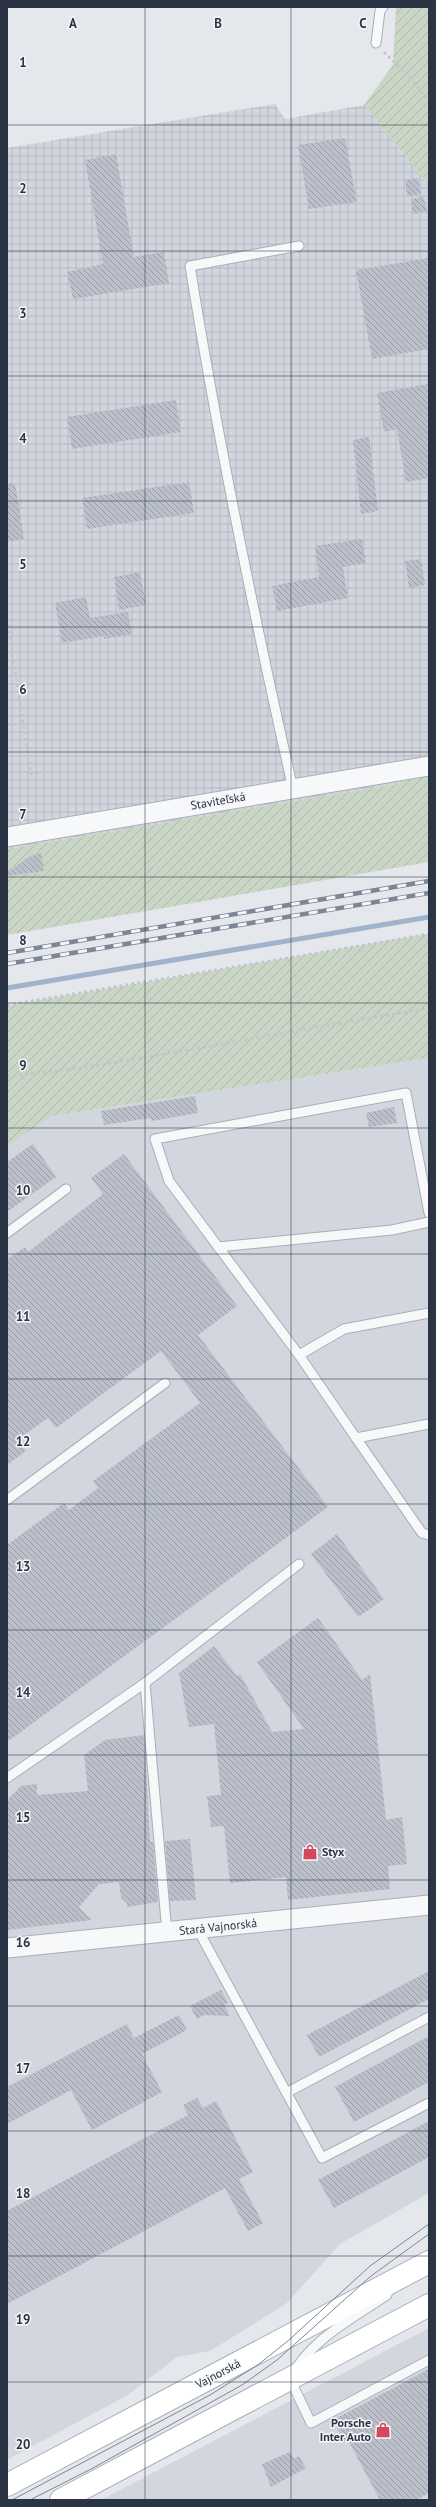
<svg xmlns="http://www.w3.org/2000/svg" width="436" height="2507" viewBox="0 0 436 2507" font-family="'PT Sans',sans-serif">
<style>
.built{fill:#d2d6de}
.industrial{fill:url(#industrial-grid)}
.garden{fill:url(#garden-furrows)}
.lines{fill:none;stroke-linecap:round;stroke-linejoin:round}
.stream{stroke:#9fb4cc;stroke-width:5}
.building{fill:url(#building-back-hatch)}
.service-casing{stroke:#a9aeb7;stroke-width:11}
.minor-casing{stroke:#a9aeb7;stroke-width:21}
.secondary-casing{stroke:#a9aeb7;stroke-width:24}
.path{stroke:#c2c5cb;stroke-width:2.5;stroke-dasharray:3 3;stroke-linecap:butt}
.service{stroke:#f7f8fa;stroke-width:9}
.minor{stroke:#f7f8fa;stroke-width:19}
.secondary{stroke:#fff;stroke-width:22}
.tram{stroke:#7d8696;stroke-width:1}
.rail-casing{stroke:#7d8696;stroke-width:4.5}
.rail{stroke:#f4f6f9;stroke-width:3;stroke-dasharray:9;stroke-linecap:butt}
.grid{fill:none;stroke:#2b3445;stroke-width:1;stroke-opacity:0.55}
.labels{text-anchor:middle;stroke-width:3;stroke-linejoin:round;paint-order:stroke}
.street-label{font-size:12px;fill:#2b3445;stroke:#f4f6f9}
.poi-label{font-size:12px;font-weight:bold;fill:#2b3445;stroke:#f4f6f9;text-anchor:start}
.grid-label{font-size:13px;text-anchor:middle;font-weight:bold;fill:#2b3445;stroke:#f4f6f9;stroke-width:3;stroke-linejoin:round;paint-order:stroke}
</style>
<defs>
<pattern id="industrial-grid" width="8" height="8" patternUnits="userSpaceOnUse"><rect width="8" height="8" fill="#d2d6de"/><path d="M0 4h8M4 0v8" fill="none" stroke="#b4b8c0"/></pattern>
<pattern id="garden-furrows" width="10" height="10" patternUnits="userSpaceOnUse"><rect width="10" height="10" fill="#c9d6c5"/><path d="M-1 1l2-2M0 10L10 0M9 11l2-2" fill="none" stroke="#adb8ab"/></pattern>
<pattern id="building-back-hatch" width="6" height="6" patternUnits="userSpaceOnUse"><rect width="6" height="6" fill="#bbc0ca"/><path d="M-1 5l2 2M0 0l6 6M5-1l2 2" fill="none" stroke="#989da6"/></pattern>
</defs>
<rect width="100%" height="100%" fill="#e4e7ec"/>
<g class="built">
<polygon points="429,1058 429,2193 340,2244 286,2304 210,2351 177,2357 128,2395 7,2460 7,1146 52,1116"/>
<polygon points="429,2328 429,2500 101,2500"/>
</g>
<polygon class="industrial" points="275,104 285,119 364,105 429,185 429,750 397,784 7,849 7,148"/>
<g class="garden">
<polygon points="396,7 429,7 429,185 364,105 393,65"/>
<polygon points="429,750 429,862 7,935 7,849 397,784"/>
<polygon points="429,934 429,1058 52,1116 7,1146 7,1006"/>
</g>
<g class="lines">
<polyline class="stream" points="7,988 429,917"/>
</g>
<g class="building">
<polygon points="345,138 357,202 309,209 298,145"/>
<polygon points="116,154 134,257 164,252 169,283 73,299 67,272 103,264 85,160"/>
<polygon points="418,178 421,194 407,196 405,180"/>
<polygon points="424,197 427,212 413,214 411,199"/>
<polygon points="429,258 429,349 372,359 356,270"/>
<polygon points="429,384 429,478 406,482 397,429 384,432 377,393"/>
<polygon points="176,400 181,432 72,449 67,417"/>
<polygon points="369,437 378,511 361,514 353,440"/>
<polygon points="189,482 194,513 87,529 82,498"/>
<polygon points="15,483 24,539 7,542 7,484"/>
<polygon points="362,539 366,563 343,567 348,598 277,611 272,586 319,577 315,546"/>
<polygon points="421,559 425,585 409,588 405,561"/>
<polygon points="140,572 146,605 119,610 114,577"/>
<polygon points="86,597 90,618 128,612 132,634 104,639 104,636 62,643 55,603"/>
<polygon points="41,853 44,871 7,876 7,873 30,856"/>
<polygon points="195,1096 198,1113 151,1121 151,1118 104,1125 101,1111"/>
<polygon points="394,1107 397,1123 369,1127 366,1113"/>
<polygon points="33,1144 56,1177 7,1212 7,1162"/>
<polygon points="124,1154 237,1306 198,1335 328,1507 7,1742 7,1545 64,1503 69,1510 98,1488 93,1481 200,1403 161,1351 56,1428 48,1418 17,1440 26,1451 7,1465 7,1259 25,1247 28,1252 103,1194 91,1178"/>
<polygon points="337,1534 384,1599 358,1617 311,1554"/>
<polygon points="318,1618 362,1680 370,1674 386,1820 402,1817 407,1864 388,1866 390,1889 288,1900 286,1877 230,1883 224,1826 211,1827 207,1796 221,1795 214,1724 189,1727 179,1673 214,1646 237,1676 240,1674 272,1732 304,1729 257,1662"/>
<polygon points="144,1735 150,1842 153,1842 158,1902 127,1907 127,1903 121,1898 119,1882 99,1884 79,1907 92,1920 7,1930 8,1799 21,1786 37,1784 37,1795 88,1791 84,1755 105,1740"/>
<polygon points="190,1839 196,1900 170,1901 165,1841"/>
<polygon points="429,1971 429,1999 319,2057 307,2035"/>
<polygon points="221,1990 228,2003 224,2005 230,2016 204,2015 197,2019 190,2006"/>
<polygon points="179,2015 187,2030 142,2054 162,2092 92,2130 71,2090 7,2124 7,2087 127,2024 134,2038"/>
<polygon points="429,2036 429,2082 354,2122 335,2087"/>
<polygon points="197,2098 203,2108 216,2101 253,2172 239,2179 263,2223 248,2231 225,2188 7,2304 7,2211 188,2115 183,2105"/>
<polygon points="429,2121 429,2157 334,2208 318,2180"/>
<polygon points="429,2369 429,2493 416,2500 380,2500 348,2440 344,2442 333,2420"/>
<polygon points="290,2452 294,2459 299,2456 306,2468 271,2487 262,2464"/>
</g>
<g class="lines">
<g class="service-casing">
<g id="service">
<polyline points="376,43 380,11 383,7"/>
<path d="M293,789C254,616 218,441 190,266L299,246"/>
<polyline points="7,1233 66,1189"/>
<polyline points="218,1247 392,1230 429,1222"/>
<polyline points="429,1313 344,1329 299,1355 356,1438 429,1424"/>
<polyline points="299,1355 169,1181 155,1139 406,1093 429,1213"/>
<polyline points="356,1438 422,1533 429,1535"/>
<polyline points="7,1500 165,1383"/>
<polyline points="145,1683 167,1933"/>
<polyline points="7,1778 145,1683 299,1564"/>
<polyline points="198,1930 322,2158 429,2103"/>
<polyline points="288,2092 429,2017"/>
<path d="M387,2295C353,2318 308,2341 290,2379L311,2423L429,2360"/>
</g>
</g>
<g class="minor-casing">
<g id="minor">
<polyline points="7,837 429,766"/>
<polyline points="7,1948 429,1905"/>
</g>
</g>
<g class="secondary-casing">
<g id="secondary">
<polyline points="7,2485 429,2262"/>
<polyline points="61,2500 429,2305"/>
</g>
</g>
<g class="path">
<polyline points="384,52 414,82 429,102"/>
<polyline points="7,619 31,774 45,772"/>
<polyline points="7,725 23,723"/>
<polyline points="7,1005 429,934"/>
<polyline points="7,1076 83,1068 429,1008"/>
</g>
<use href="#service" class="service"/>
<use href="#minor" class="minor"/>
<use href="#secondary" class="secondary"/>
<g class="tram">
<polyline points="12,2500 210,2395 259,2364 289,2340 370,2266 429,2224"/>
<polyline points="30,2500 93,2468 242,2385 277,2360 371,2276 429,2234"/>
</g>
<g class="rail-casing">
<g id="rail">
<polyline points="7,953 429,881"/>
<polyline points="7,964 429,893"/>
</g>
</g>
<use href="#rail" class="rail"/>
</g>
<path class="grid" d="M145,7V2500M291,7V2500M7,125H429M7,251H429M7,376H429M7,501H429M7,627H429M7,752H429M7,877H429M7,1003H429M7,1128H429M7,1254H429M7,1379H429M7,1504H429M7,1630H429M7,1755H429M7,1880H429M7,2006H429M7,2131H429M7,2256H429M7,2382H429"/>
<defs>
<g id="shop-bare" transform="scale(1.2)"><path d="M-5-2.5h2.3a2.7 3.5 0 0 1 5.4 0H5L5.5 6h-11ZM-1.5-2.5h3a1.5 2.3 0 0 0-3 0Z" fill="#d1495b" stroke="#f4f6f9" stroke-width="2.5" paint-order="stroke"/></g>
</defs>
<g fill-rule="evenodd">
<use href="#shop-bare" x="310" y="1852"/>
<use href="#shop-bare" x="383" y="2430"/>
</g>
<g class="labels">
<g class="street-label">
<text transform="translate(218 801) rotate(-10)" y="4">Staviteľská</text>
<text transform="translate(218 1927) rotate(-6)" y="4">Stará Vajnorská</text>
<text transform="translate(218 2374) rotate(-28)" y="4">Vajnorská</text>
</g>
<g class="poi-label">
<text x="322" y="1856">Styx</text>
<text x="371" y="2427" text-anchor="end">Porsche<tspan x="371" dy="14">Inter Auto</tspan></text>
</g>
</g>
<g class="grid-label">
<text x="73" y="28">A</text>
<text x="218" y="28">B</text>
<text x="363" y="28">C</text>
<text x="23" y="67">1</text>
<text x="23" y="193">2</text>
<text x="23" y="318">3</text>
<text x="23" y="443">4</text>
<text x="23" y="569">5</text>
<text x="23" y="694">6</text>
<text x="23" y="819">7</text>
<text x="23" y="945">8</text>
<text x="23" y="1070">9</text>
<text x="23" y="1195">10</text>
<text x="23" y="1321">11</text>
<text x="23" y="1446">12</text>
<text x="23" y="1571">13</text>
<text x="23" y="1697">14</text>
<text x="23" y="1822">15</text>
<text x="23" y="1947">16</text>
<text x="23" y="2073">17</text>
<text x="23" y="2198">18</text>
<text x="23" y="2324">19</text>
<text x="23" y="2449">20</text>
</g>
<rect width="436" height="2507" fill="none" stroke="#2b3445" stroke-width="16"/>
</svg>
